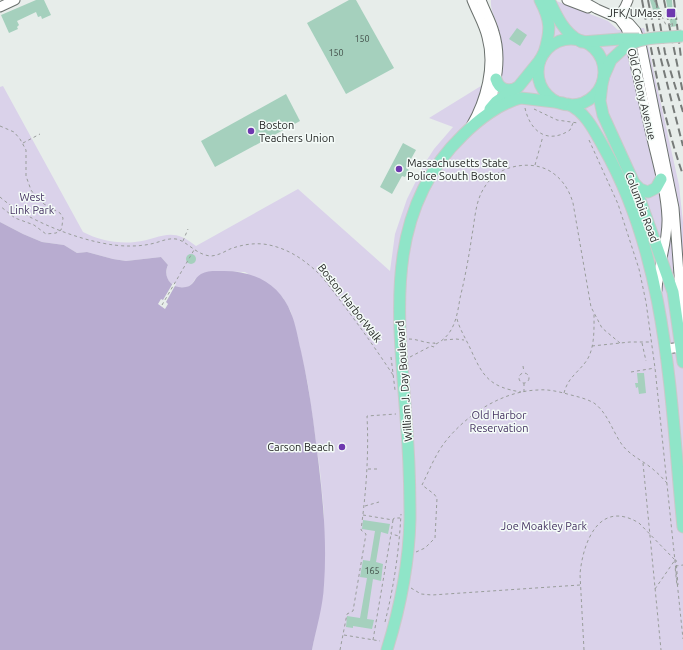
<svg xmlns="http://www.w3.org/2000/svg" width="683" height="650" viewBox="0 0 683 650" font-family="Ubuntu,sans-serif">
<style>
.green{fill:#dad2ea}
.water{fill:#b8acd0}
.pier{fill:#e7edea}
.building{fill:#a5d0bd}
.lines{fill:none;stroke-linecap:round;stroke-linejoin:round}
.minor-casing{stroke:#6b716e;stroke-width:11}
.major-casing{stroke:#c9cac9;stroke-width:13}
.path{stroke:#999d9b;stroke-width:1;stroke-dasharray:3 3;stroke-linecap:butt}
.minor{stroke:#fff;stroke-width:9}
.major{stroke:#8fe5c8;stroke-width:11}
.rail{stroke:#777b79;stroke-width:2;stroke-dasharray:8 4;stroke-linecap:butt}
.major-bridge-casing{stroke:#c9cac9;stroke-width:13;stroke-linecap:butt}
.path-bridge{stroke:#999d9b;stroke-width:1;stroke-dasharray:3 3;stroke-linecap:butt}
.major-bridge{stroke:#8fe5c8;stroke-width:11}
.poi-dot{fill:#6e38af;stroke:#f4fbf8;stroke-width:1.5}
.labels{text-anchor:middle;stroke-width:3;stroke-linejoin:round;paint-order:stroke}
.number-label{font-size:9px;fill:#404d47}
.poi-label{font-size:11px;fill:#1f2120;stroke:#f4fbf8;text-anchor:end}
.street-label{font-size:11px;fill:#1f2120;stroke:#f4fbf8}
.park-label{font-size:11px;fill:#453362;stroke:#f4fbf8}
</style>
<rect width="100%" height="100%" fill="#e7edea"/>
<path class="green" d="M491,0H554L608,21L618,30L644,28L679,185L683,223V650H312L324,585V513L320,471L308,385L297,335L291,312L283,298L277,292L245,272L212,271L195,279C187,297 159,285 168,265L161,257L126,261L113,259L87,252L77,253L64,245L42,242L23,234L0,222V87L3,86L83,232C98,240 118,244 135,242C161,239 171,225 196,246L298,189L390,271L395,234L407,199L425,163L434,149L453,127L429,118L502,73C504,58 503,42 498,27C495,17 490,10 491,0Z"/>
<path class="water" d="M0,222L23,234L42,242L64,245L77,253L87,252L113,259L126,261L161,257L168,265C162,277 172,290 186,287C194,286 194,278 201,274C208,270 216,271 224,271C254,271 280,284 291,313C296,325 298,339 301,351C306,374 310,396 313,419C320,474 328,529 324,585C323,607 316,629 312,650H0Z"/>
<polygon class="pier" points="173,283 176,284 166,302 168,304 165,309 158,304 161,299 163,300"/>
<g class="building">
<polygon points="36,0 44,0 51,15 42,19 41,16 38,17 36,12 17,21 19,25 17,27 18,29 9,33 1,15"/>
<polygon points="349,0 356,0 394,68 346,94 307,23"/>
<polygon points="650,0 656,0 660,9 653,10"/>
<polygon points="666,0 672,0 673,16 676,16 677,26 671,27"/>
<polygon points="517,28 527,35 520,46 509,39"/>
<polygon points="286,94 300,121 215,167 201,141"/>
<polygon points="403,143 416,150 406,168 409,170 405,177 402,176 392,194 380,187"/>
<circle cx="191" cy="259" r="5"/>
<polygon points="637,373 644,373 646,393 639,394 638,387 636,388 635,383 638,383"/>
<polygon points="363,520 390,524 388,534 381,532 376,562 383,564 381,581 373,579 367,619 374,620 372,629 353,626 353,628 346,627 347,616 360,618 367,578 360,577 363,560 370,561 375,531 362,529"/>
</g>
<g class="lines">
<g class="minor-casing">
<g id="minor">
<path d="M481,0C485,11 491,21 494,32C502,57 497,86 487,110"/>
<polyline points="567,0 588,8"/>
<polyline points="581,0 597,9 629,23 636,31 641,44 674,208 681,301 681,321"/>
<polyline points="0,7 15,0"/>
<polyline points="618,18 625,7 628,0"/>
<path d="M620,20L626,28L629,37C637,72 645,108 653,143C659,168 666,193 667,218C668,243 658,266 657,290"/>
<path d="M471,126C486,100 495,66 487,37C484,24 477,13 472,0"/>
<polyline points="665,349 683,347"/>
</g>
</g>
<g class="major-casing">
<g id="major">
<path d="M540,0C551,21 551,30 544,53"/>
<path d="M549,0C556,15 564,33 580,41"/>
<circle cx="571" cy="72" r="33"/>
<polyline points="582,42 620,39"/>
<polyline points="604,76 611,60 624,48"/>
<path d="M496,79C499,89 507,92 517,88"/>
<polyline points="602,84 600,101 603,115 634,183 673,292 683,362"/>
<path d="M568,104C586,112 595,132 604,148C669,263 670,400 683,527"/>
<polyline points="490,109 496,102 519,86 540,60"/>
<polyline points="634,183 640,189 648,192 656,188 661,179"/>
<path d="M387,650C400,608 409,563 410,519C410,485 409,452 406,418C399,318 382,213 463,135C478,120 500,103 521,98L563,103"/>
</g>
</g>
<g class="path">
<polyline points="671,17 673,28"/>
<path d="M525,108C530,131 547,145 570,130L573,123"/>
<polyline points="534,109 557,120 578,123"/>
<polyline points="0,126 14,132 20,139 26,150 26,176 31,190 36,197 44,204 60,213 63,218 62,226 61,230 56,233 46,234 34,225 15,218 0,206"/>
<polyline points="589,140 618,204 639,269 646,302 655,368 683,639"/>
<polyline points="23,143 40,134"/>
<polyline points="535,165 543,136"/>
<path d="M0,197C28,222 93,247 131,246C139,246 147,245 155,243C162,241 168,238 176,239C187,241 195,254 210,256C217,256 224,252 230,249C241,245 252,243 263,244C280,246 296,254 309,265C321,274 330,287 339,299C358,324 376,349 393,375"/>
<polyline points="183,241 188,229"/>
<polyline points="162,305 194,250"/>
<path d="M457,319C460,330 466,339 471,350C483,377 490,387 521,392"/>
<path d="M409,339C418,339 427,344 435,343"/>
<polyline points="444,340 456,339 464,340"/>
<polyline points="642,343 646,361"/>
<path d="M436,344C454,335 457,317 460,298C465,278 469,256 472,235C475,220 475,202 484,188C489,179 499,171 509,168C522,164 536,164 548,170C561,177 569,189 573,203L591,307L602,328L620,343"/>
<polyline points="592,346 630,342 652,342"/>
<polyline points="391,357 395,390"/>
<polyline points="410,357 431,346 434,347 435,343"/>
<polyline points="523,366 524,372"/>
<polyline points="631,372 655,368"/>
<circle cx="524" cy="378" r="5"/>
<polyline points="524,383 524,392"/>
<path d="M564,393C568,377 579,372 587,360C595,347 594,328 594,313"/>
<polyline points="643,463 661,650"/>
<polyline points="368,469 378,469"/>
<polyline points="365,506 379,502"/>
<polyline points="363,515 393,520 394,518 400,518"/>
<polyline points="393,520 391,534 399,536"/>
<path d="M416,552L425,548L435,538L437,498L434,494L422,485C429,471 435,455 445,442C466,415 502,391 538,390C549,389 560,392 571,395C579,397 587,399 594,403C608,413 613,433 623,446C632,457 646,462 656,472C660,475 663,479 667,483"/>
<polyline points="411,588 421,594 432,595 580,585"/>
<path d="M385,622C394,586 399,551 401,514"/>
<polyline points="344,635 380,641"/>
<polyline points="373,640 391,534"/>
<path d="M340,650L347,614L353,611L366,534L361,530C366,492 369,455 367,416L396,414"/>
<path d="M584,650L580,574C583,542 599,499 639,523L675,560L655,589"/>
</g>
<use href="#minor" class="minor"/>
<use href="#major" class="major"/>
<g class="rail">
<path d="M642,0C653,59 663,118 683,175"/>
<polyline points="648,0 656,40 683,146"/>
<polyline points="656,0 665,53 683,112"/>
<polyline points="664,0 683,93"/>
<polyline points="674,0 681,58"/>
</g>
<g class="major-bridge-casing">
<g id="major-bridge">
<polyline points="620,39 639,39"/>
<path d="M624,48C641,36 662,38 682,36"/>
</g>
</g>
<g class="path-bridge">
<polyline points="654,0 666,25 673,24"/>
<polyline points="675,560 676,560 678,585 677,586 675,566 676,566 683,565"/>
</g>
<use href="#major-bridge" class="major-bridge"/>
</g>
<g class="poi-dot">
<rect x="666" y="8" width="10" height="10" rx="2"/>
<circle cx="251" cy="131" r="4"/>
<circle cx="399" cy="169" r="4"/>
<circle cx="342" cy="447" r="4"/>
</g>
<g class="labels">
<g class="number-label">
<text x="362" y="42">150</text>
<text x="336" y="56">150</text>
<text x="372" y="574">165</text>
</g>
<g class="poi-label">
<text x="662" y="17">JFK/UMass</text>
<text x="259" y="129" text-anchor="start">Boston<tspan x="259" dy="13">Teachers Union</tspan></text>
<text x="407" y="167" text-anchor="start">Massachusetts State<tspan x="407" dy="13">Police South Boston</tspan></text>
<text x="334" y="451">Carson Beach</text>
</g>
<g class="street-label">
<text transform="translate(642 94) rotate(77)" y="4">Old Colony Avenue</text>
<text transform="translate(642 207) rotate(69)" y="4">Columbia Road</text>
<text transform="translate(350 303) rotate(52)" y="4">Boston HarborWalk</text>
<text transform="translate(404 381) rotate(-94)" y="4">William J. Day Boulevard</text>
</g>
<g class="park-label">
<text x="32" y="201">West<tspan x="32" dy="13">Link Park</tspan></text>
<text x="499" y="419">Old Harbor<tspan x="499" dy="13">Reservation</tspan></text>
<text x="544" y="530">Joe Moakley Park</text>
</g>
</g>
</svg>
